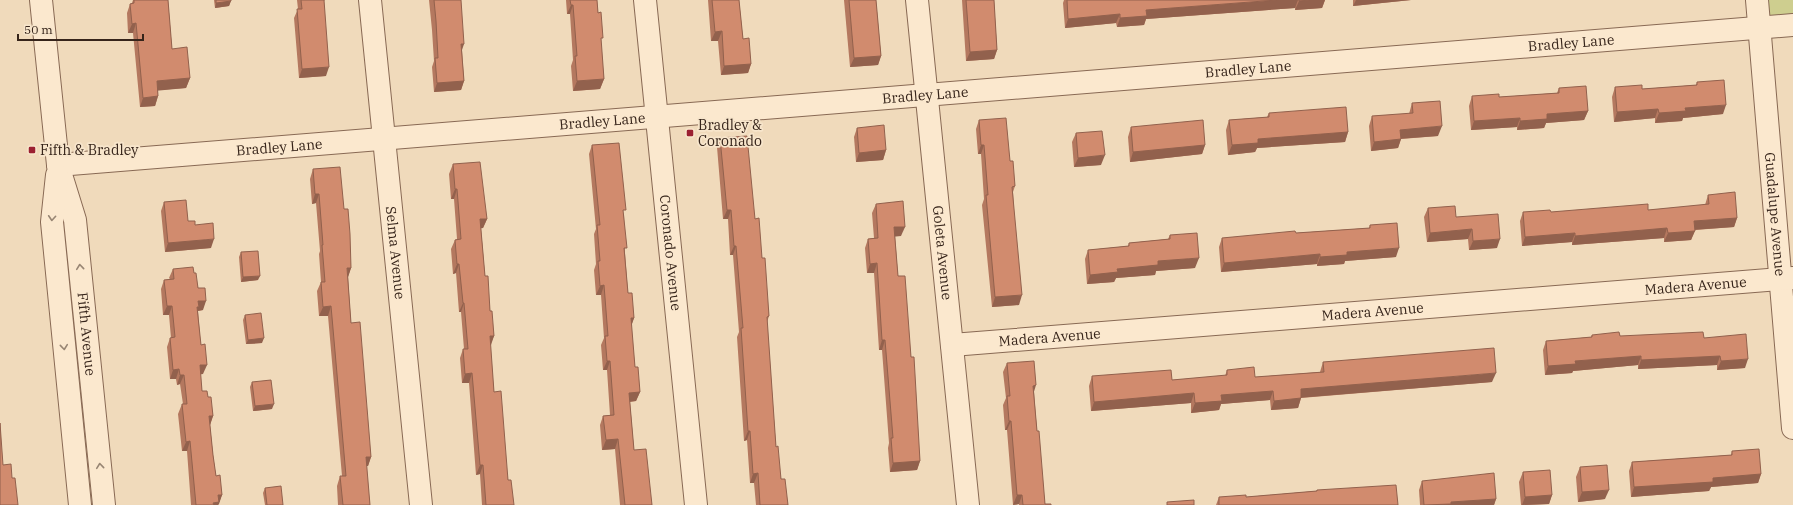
<svg xmlns="http://www.w3.org/2000/svg" width="1793" height="505" viewBox="0 0 1793 505" font-family="'IBM Plex Serif',serif">
<style>
.green{fill:#cece8f}
.lines{fill:none;stroke-linecap:round;stroke-linejoin:round}
.minor-casing{stroke:#886954;stroke-width:24}
.minor{stroke:#fbe8ce;stroke-width:22}
.wall{fill:#b4785f}
.shaded-wall{fill:#92614d}
.building{fill:#d18b6e;stroke:#92614d}
.oneway{stroke:#988674}
.poi-dot{fill:#9b2031;stroke:#f7e5cb;stroke-width:1.5}
.labels{text-anchor:middle;stroke-width:3.5;stroke-linejoin:round;paint-order:stroke}
.street-label{font-size:14px;fill:#36241a;stroke:#f7e5cb}
.poi-label{font-size:14px;fill:#36241a;stroke:#f7e5cb;text-anchor:start}
</style>
<rect width="100%" height="100%" fill="#f0dabb"/>
<polygon class="green" points="1757,0 1793,0 1793,25 1760,28"/>
<g class="lines">
<g class="minor-casing">
<g id="minor">
<path id="s1" d="M41,0L58,165L75,220L104,505"/>
<path id="s2" d="M370,0L421,505"/>
<path id="s3" d="M645,0L696,505"/>
<path id="s4" d="M917,0L968,505"/>
<path id="s5" d="M1757,0L1793,428"/>
<path id="s6" d="M58,165L1793,25"/>
<polyline points="57,175 52,222 80,505"/>
<path id="s7" d="M952,345L1793,278"/>
</g>
</g>
<use href="#minor" class="minor"/>
</g>
<g class="wall">
<polygon points="133,0 168,0 172,49 190,78 186,88 158,90 158,96 155,106 140,107 133,33 128,33 127,13 130,4 132,3"/>
<polygon points="214,0 231,0 229,6 215,8"/>
<polygon points="297,0 325,0 324,1 326,76 299,78 294,18 298,9"/>
<polygon points="429,0 461,0 462,50 464,81 461,90 434,92 432,67 434,61 432,30"/>
<polygon points="566,0 597,0 604,79 600,89 573,91 571,66 573,60 570,14 567,14"/>
<polygon points="708,0 739,0 743,39 751,64 748,73 721,75 718,41 711,41"/>
<polygon points="844,0 876,0 881,56 878,65 850,67"/>
<polygon points="962,0 994,0 997,50 994,59 966,61"/>
<polygon points="1064,0 1325,0 1322,8 1295,10 1295,8 1146,19 1144,25 1117,27 1116,23 1065,28 1063,3"/>
<polygon points="1353,0 1411,0 1353,6"/>
<polygon points="1697,82 1723,114 1683,118 1682,121 1655,123 1655,118 1614,122 1612,97 1615,87 1642,89 1696,85"/>
<polygon points="1559,88 1588,111 1584,120 1546,123 1544,128 1517,130 1517,127 1471,130 1469,106 1472,96 1499,97 1557,93"/>
<polygon points="1412,103 1438,136 1401,139 1398,148 1371,151 1369,126 1372,116 1409,114"/>
<polygon points="1269,113 1348,132 1345,142 1257,148 1255,152 1228,155 1226,130 1229,120 1267,117"/>
<polygon points="979,120 1010,161 1015,186 1013,192 1019,305 992,307 982,205 984,199 981,154 978,154 976,129"/>
<polygon points="1131,127 1205,145 1202,154 1130,162 1128,137"/>
<polygon points="857,128 886,150 883,160 856,162 854,137"/>
<polygon points="1076,133 1101,165 1074,167 1072,142"/>
<polygon points="720,138 755,219 762,258 769,316 767,322 776,447 781,479 788,505 756,505 754,483 750,483 747,440 744,441 737,337 739,332 733,255 730,255 728,219 723,219 717,147"/>
<polygon points="592,145 624,215 625,253 628,293 634,318 631,326 635,367 640,392 636,401 630,402 634,450 652,505 620,505 615,449 602,450 600,425 603,416 610,415 607,370 603,370 601,345 604,338 601,295 596,295 594,270 596,264 594,234 596,229 589,154"/>
<polygon points="453,164 487,219 483,228 481,228 485,276 494,336 490,345 494,392 508,480 513,505 482,505 480,474 476,475 469,383 462,383 460,358 463,349 464,349 461,312 459,312 456,273 453,274 451,249 455,240 457,239 454,199 451,199 449,174"/>
<polygon points="313,169 344,209 351,268 348,277 351,323 371,457 368,466 366,466 370,505 338,505 337,486 340,476 342,476 328,316 319,316 317,291 321,282 319,254 320,251 316,203 312,204 310,179"/>
<polygon points="1708,195 1737,218 1734,227 1695,230 1691,240 1664,242 1664,238 1572,245 1572,242 1522,246 1520,221 1523,212 1551,212 1648,210 1705,205"/>
<polygon points="164,202 188,221 195,225 211,248 165,252 161,211"/>
<polygon points="876,204 901,236 895,236 898,276 911,357 920,461 917,470 890,472 888,448 889,443 882,350 879,350 874,273 867,273 865,248 868,239 874,238 872,213"/>
<polygon points="1428,208 1456,217 1497,248 1469,250 1468,239 1427,242 1424,217"/>
<polygon points="1370,225 1396,257 1345,261 1344,264 1317,266 1317,264 1221,272 1219,247 1222,238 1369,228"/>
<polygon points="1170,235 1195,268 1156,271 1155,275 1116,278 1114,282 1087,284 1085,259 1088,250 1128,246 1129,243 1168,239"/>
<polygon points="241,252 258,280 241,282 239,257"/>
<polygon points="173,269 194,273 198,288 203,310 198,311 203,374 200,374 202,391 208,397 213,416 210,425 213,455 216,476 222,495 218,505 191,505 187,451 182,451 178,414 182,404 183,404 180,384 177,385 176,379 170,379 167,347 170,338 171,338 169,315 163,315 161,289 164,280 170,279 169,278"/>
<polygon points="245,315 262,343 246,344 243,320"/>
<polygon points="1592,335 1620,336 1704,338 1745,368 1717,370 1717,365 1638,369 1638,365 1573,371 1572,373 1545,375 1543,350 1546,341 1591,337"/>
<polygon points="1323,362 1492,382 1301,398 1298,408 1271,410 1270,400 1221,404 1219,410 1191,413 1191,403 1091,411 1089,386 1092,376 1172,380 1225,376 1227,370 1255,377 1320,372"/>
<polygon points="1007,363 1034,392 1037,431 1045,504 1051,505 1019,505 1019,504 1013,505 1007,430 1005,430 1003,405 1006,398 1003,372"/>
<polygon points="252,382 272,409 253,411 250,387"/>
<polygon points="1732,451 1761,474 1758,483 1711,487 1709,491 1631,497 1629,471 1632,462 1731,455"/>
<polygon points="1580,467 1605,499 1578,502 1576,477"/>
<polygon points="1523,472 1552,495 1549,504 1521,505 1519,482"/>
<polygon points="1422,481 1496,499 1494,505 1420,505 1419,490"/>
<polygon points="265,488 283,505 265,505 263,493"/>
<polygon points="1317,490 1398,505 1216,505 1219,497 1246,497 1316,491"/>
</g>
<g class="shaded-wall">
<polygon points="1277,0 1298,0 1295,8 1146,19 1144,25 1117,27 1120,18 1146,10"/>
<polygon points="1310,0 1325,0 1322,8 1295,10 1299,1"/>
<polygon points="1356,0 1411,0 1353,6"/>
<polygon points="231,1 229,6 215,8 216,3"/>
<polygon points="571,5 573,5 570,14 567,14"/>
<polygon points="1120,14 1116,23 1065,28 1068,19"/>
<polygon points="136,23 133,33 128,33 132,24"/>
<polygon points="722,31 718,41 711,41 715,32"/>
<polygon points="461,44 464,44 461,53"/>
<polygon points="997,50 994,59 966,61 970,52"/>
<polygon points="881,56 878,65 850,67 854,58"/>
<polygon points="751,64 748,73 721,75 724,66"/>
<polygon points="329,67 326,76 299,78 302,69"/>
<polygon points="190,78 186,88 154,91 157,81"/>
<polygon points="604,79 600,89 573,91 577,81"/>
<polygon points="464,81 461,90 434,92 437,83"/>
<polygon points="158,96 155,106 140,107 143,98"/>
<polygon points="1726,105 1723,114 1683,118 1682,121 1655,123 1659,113 1685,108"/>
<polygon points="1658,109 1655,118 1614,122 1617,112"/>
<polygon points="1588,111 1584,120 1546,123 1544,128 1517,130 1520,121 1547,114"/>
<polygon points="1520,118 1517,127 1471,130 1474,121"/>
<polygon points="1442,126 1438,136 1397,139 1400,130"/>
<polygon points="1348,132 1345,142 1257,148 1255,152 1228,155 1232,145 1258,139"/>
<polygon points="1401,139 1398,148 1371,151 1374,142"/>
<polygon points="981,145 984,145 981,154 978,154"/>
<polygon points="1205,145 1202,154 1130,162 1133,152"/>
<polygon points="886,150 883,160 856,162 859,153"/>
<polygon points="1105,155 1101,165 1074,167 1078,158"/>
<polygon points="455,189 457,189 454,199 451,199"/>
<polygon points="315,194 319,194 316,203 312,204"/>
<polygon points="727,210 731,210 728,219 723,219"/>
<polygon points="1737,218 1734,227 1691,230 1694,221"/>
<polygon points="480,219 487,219 483,228 477,229"/>
<polygon points="894,227 905,227 901,236 891,237"/>
<polygon points="1667,228 1664,238 1572,245 1575,236"/>
<polygon points="1472,229 1468,239 1427,242 1430,233"/>
<polygon points="1695,231 1691,240 1664,242 1668,233"/>
<polygon points="1575,233 1572,242 1522,246 1525,237"/>
<polygon points="214,239 211,248 165,252 168,243"/>
<polygon points="1500,239 1497,248 1469,250 1473,241"/>
<polygon points="734,246 736,246 733,255 730,255"/>
<polygon points="1399,248 1396,257 1345,261 1344,264 1317,266 1320,257 1347,252"/>
<polygon points="1320,254 1317,264 1221,272 1224,263"/>
<polygon points="1199,258 1195,268 1156,271 1155,275 1116,278 1114,282 1087,284 1090,275 1117,269 1158,261"/>
<polygon points="877,263 874,273 867,273 870,264"/>
<polygon points="457,264 459,264 456,273 453,274"/>
<polygon points="347,268 351,268 348,277"/>
<polygon points="260,276 258,280 241,282 243,277"/>
<polygon points="604,285 601,295 596,295 600,286"/>
<polygon points="1022,295 1019,305 992,307 995,297"/>
<polygon points="198,301 206,301 203,310 197,311 195,316"/>
<polygon points="463,303 464,303 461,312 459,312"/>
<polygon points="167,306 172,306 169,315 163,315"/>
<polygon points="331,306 328,316 319,316 323,307"/>
<polygon points="631,318 634,318 631,327"/>
<polygon points="490,336 494,336 491,345 486,345"/>
<polygon points="264,338 262,343 246,344 248,340"/>
<polygon points="882,340 885,340 882,350 879,350"/>
<polygon points="1641,356 1638,365 1573,371 1572,373 1545,375 1548,366 1575,361"/>
<polygon points="1720,356 1717,365 1638,369 1641,360"/>
<polygon points="1748,359 1745,368 1717,370 1721,361"/>
<polygon points="607,361 610,361 607,370 603,370"/>
<polygon points="200,365 207,365 203,374 196,375"/>
<polygon points="179,369 176,379 170,379 173,370"/>
<polygon points="472,373 469,383 462,383 465,374"/>
<polygon points="1496,373 1492,382 1297,398 1301,389"/>
<polygon points="180,375 184,375 180,384 177,385"/>
<polygon points="1036,385 1033,395 1033,386"/>
<polygon points="1273,391 1270,400 1221,404 1219,410 1191,413 1195,403 1221,395"/>
<polygon points="640,392 636,401 625,402 629,393"/>
<polygon points="1194,393 1191,403 1091,411 1094,402"/>
<polygon points="1301,398 1298,408 1271,410 1274,401"/>
<polygon points="274,404 272,409 253,411 255,406"/>
<polygon points="209,416 213,416 210,425"/>
<polygon points="1009,421 1011,421 1007,430 1005,430"/>
<polygon points="748,431 750,431 747,440 744,441"/>
<polygon points="618,439 615,449 602,450 606,440"/>
<polygon points="190,441 187,451 182,451 186,442"/>
<polygon points="366,457 371,457 368,466 362,466"/>
<polygon points="920,461 917,470 890,472 893,463"/>
<polygon points="480,465 483,465 480,474 476,475"/>
<polygon points="758,473 754,483 750,483 753,474"/>
<polygon points="1761,474 1758,483 1711,487 1709,491 1631,497 1634,487 1713,478"/>
<polygon points="1609,490 1605,499 1578,502 1582,492"/>
<polygon points="218,495 222,495 219,504 218,505 213,505"/>
<polygon points="1017,495 1022,495 1019,504 1013,505"/>
<polygon points="1552,495 1549,504 1522,505 1525,497"/>
<polygon points="1496,499 1494,505 1433,505 1451,502"/>
</g>
<g class="building">
<polygon points="134,0 168,0 172,49 187,47 190,78 157,81 158,96 143,98 136,23 132,24 130,4 134,3"/>
<polygon points="216,0 231,0 231,1 216,3"/>
<polygon points="301,0 324,0 329,67 302,69 297,9 302,9"/>
<polygon points="434,0 461,0 464,44 461,44 464,81 437,83 435,58 438,58 436,21"/>
<polygon points="570,0 597,0 598,13 601,12 603,38 601,38 604,79 577,81 575,56 577,56 573,5 571,5"/>
<polygon points="712,0 739,0 743,39 749,38 751,64 724,66 722,31 715,32"/>
<polygon points="849,0 876,0 881,56 854,58"/>
<polygon points="966,0 994,0 997,50 970,52"/>
<polygon points="1067,0 1277,0 1146,10 1147,16 1120,18 1120,14 1068,19"/>
<polygon points="1299,0 1310,0 1299,1"/>
<polygon points="1724,80 1726,105 1685,108 1686,111 1659,113 1658,109 1617,112 1615,87 1642,85 1642,89 1697,85 1697,82"/>
<polygon points="1586,86 1588,111 1547,114 1547,119 1520,121 1520,118 1474,121 1472,96 1499,94 1499,97 1559,93 1559,88"/>
<polygon points="1440,101 1442,126 1400,130 1401,139 1374,142 1372,116 1413,113 1412,103"/>
<polygon points="1346,107 1348,132 1258,139 1258,143 1232,145 1229,120 1269,117 1269,113"/>
<polygon points="1006,118 1010,161 1013,161 1015,186 1012,187 1022,295 995,297 986,195 988,195 984,145 981,145 979,120"/>
<polygon points="1203,120 1205,145 1133,152 1131,127"/>
<polygon points="884,125 886,150 859,153 857,128"/>
<polygon points="1102,131 1105,155 1078,158 1076,133"/>
<polygon points="747,136 755,219 759,218 762,258 765,258 769,316 767,317 776,447 778,446 781,479 785,479 788,505 760,505 758,473 753,474 750,431 748,431 741,328 743,328 736,246 734,246 731,210 727,210 720,138"/>
<polygon points="619,143 626,210 623,210 627,248 624,248 628,293 632,293 634,318 631,318 635,367 638,367 640,392 629,393 634,450 646,449 652,505 625,505 618,439 606,440 603,416 614,415 610,361 607,361 605,336 608,336 604,285 600,286 598,261 600,261 597,225 600,225 592,145"/>
<polygon points="480,162 487,219 480,219 485,276 488,276 490,311 492,311 494,336 490,336 494,392 501,391 508,480 511,480 514,505 486,505 483,465 480,465 472,373 465,374 463,349 468,349 464,303 463,303 459,264 457,264 455,240 461,239 457,189 455,189 453,164"/>
<polygon points="340,167 344,209 348,209 350,234 351,268 347,268 351,323 360,322 369,432 371,457 366,457 370,505 343,505 340,476 346,476 331,306 323,307 321,282 325,282 322,245 323,245 319,194 315,194 313,169"/>
<polygon points="1735,192 1737,218 1694,221 1695,231 1668,233 1667,228 1575,236 1575,233 1525,237 1523,212 1550,210 1551,212 1648,204 1648,210 1709,204 1708,195"/>
<polygon points="186,200 188,221 195,221 195,225 213,223 214,239 168,243 164,202"/>
<polygon points="903,201 905,227 894,227 898,276 905,276 911,357 914,357 920,461 893,463 891,438 893,438 885,340 882,340 877,263 870,264 868,239 878,238 876,204"/>
<polygon points="1455,206 1456,217 1498,214 1500,239 1473,241 1472,229 1430,233 1428,208"/>
<polygon points="1397,223 1399,248 1347,252 1347,255 1320,257 1320,254 1224,263 1222,238 1295,231 1296,233 1370,228 1370,225"/>
<polygon points="1197,233 1199,258 1158,261 1158,265 1117,269 1118,272 1090,275 1088,250 1129,246 1129,243 1170,239 1170,235"/>
<polygon points="258,251 260,276 243,277 241,252"/>
<polygon points="193,267 194,273 196,273 198,288 205,288 206,301 198,301 199,307 197,307 201,345 205,344 207,365 200,365 202,391 207,391 208,397 211,397 213,416 209,416 213,455 216,476 220,475 222,495 218,495 219,502 213,503 214,505 196,505 190,441 186,442 182,404 187,404 184,375 180,375 179,369 173,370 170,338 175,337 172,306 167,306 164,280 174,279 173,269"/>
<polygon points="261,313 264,338 248,340 245,315"/>
<polygon points="1619,332 1620,336 1703,332 1704,338 1746,334 1748,359 1721,361 1720,356 1641,360 1641,356 1575,361 1576,364 1548,366 1546,341 1592,337 1592,335"/>
<polygon points="1494,348 1496,373 1301,389 1301,398 1274,401 1273,391 1221,395 1222,401 1195,403 1194,393 1094,402 1092,376 1171,370 1172,380 1227,375 1227,370 1254,367 1255,377 1324,372 1323,362"/>
<polygon points="1034,361 1036,385 1033,386 1037,431 1039,431 1045,504 1051,504 1051,505 1023,505 1022,495 1017,495 1011,421 1009,421 1007,396 1010,396 1007,363"/>
<polygon points="271,380 274,404 255,406 252,382"/>
<polygon points="0,423 3,465 11,464 12,478 15,478 18,505 0,505"/>
<polygon points="1759,449 1761,474 1713,478 1713,482 1634,487 1632,462 1732,455 1732,451"/>
<polygon points="1607,465 1609,490 1582,492 1580,467"/>
<polygon points="1550,470 1552,495 1525,497 1523,472"/>
<polygon points="1494,473 1496,499 1451,502 1451,504 1424,505 1422,481"/>
<polygon points="1396,485 1398,505 1219,505 1219,497 1246,495 1246,497 1317,491 1317,490"/>
<polygon points="281,486 283,505 267,505 265,488"/>
<polygon points="1194,500 1194,505 1167,505 1167,502"/>
</g>
<defs><path id="oneway-chevron" d="M-2-3.5L2.5 0L-2 3.5" fill="none" stroke-width="1.6" stroke-linecap="round" stroke-linejoin="round"/></defs>
<g class="oneway">
<use href="#oneway-chevron" transform="translate(52 218) rotate(94)"/>
<use href="#oneway-chevron" transform="translate(80 267) rotate(-96)"/>
<use href="#oneway-chevron" transform="translate(64 347) rotate(84)"/>
<use href="#oneway-chevron" transform="translate(100 466) rotate(-96)"/>
</g>
<g class="poi-dot">
<rect x="686" y="129" width="8" height="8" rx="2"/>
<rect x="28" y="146" width="8" height="8" rx="2"/>
</g>
<g class="labels">
<g class="street-label">
<text dy="5" stroke="none"><textPath href="#s6" startOffset="1518">Bradley Lane</textPath></text>
<text dy="5" stroke="none"><textPath href="#s6" startOffset="1194">Bradley Lane</textPath></text>
<text dy="5" stroke="none"><textPath href="#s6" startOffset="870">Bradley Lane</textPath></text>
<text dy="5" stroke="none"><textPath href="#s6" startOffset="546">Bradley Lane</textPath></text>
<text dy="5" stroke="none"><textPath href="#s6" startOffset="222">Bradley Lane</textPath></text>
<text dy="5" stroke="none"><textPath href="#s5" startOffset="215">Guadalupe Avenue</textPath></text>
<text dy="5" stroke="none"><textPath href="#s4" startOffset="254">Goleta Avenue</textPath></text>
<text dy="5" stroke="none"><textPath href="#s2" startOffset="254">Selma Avenue</textPath></text>
<text dy="5" stroke="none"><textPath href="#s3" startOffset="254">Coronado Avenue</textPath></text>
<text dy="5" stroke="none"><textPath href="#s7" startOffset="746">Madera Avenue</textPath></text>
<text dy="5" stroke="none"><textPath href="#s7" startOffset="422">Madera Avenue</textPath></text>
<text dy="5" stroke="none"><textPath href="#s1" startOffset="338">Fifth Avenue</textPath></text>
<text dy="5" stroke="none"><textPath href="#s7" startOffset="98">Madera Avenue</textPath></text>
</g>
<g class="poi-label">
<text x="698" y="130">Bradley &amp;<tspan x="698" dy="16">Coronado</tspan></text>
<text x="40" y="155">Fifth &amp; Bradley</text>
</g>
</g>
<path d="M18 34v6h125v-6" fill="none" stroke="#36241a" stroke-width="2"/>
<text x="24" y="34" font-size="12" fill="#36241a" stroke="#f7e5cb" stroke-width="3" paint-order="stroke">50 m</text>
</svg>
